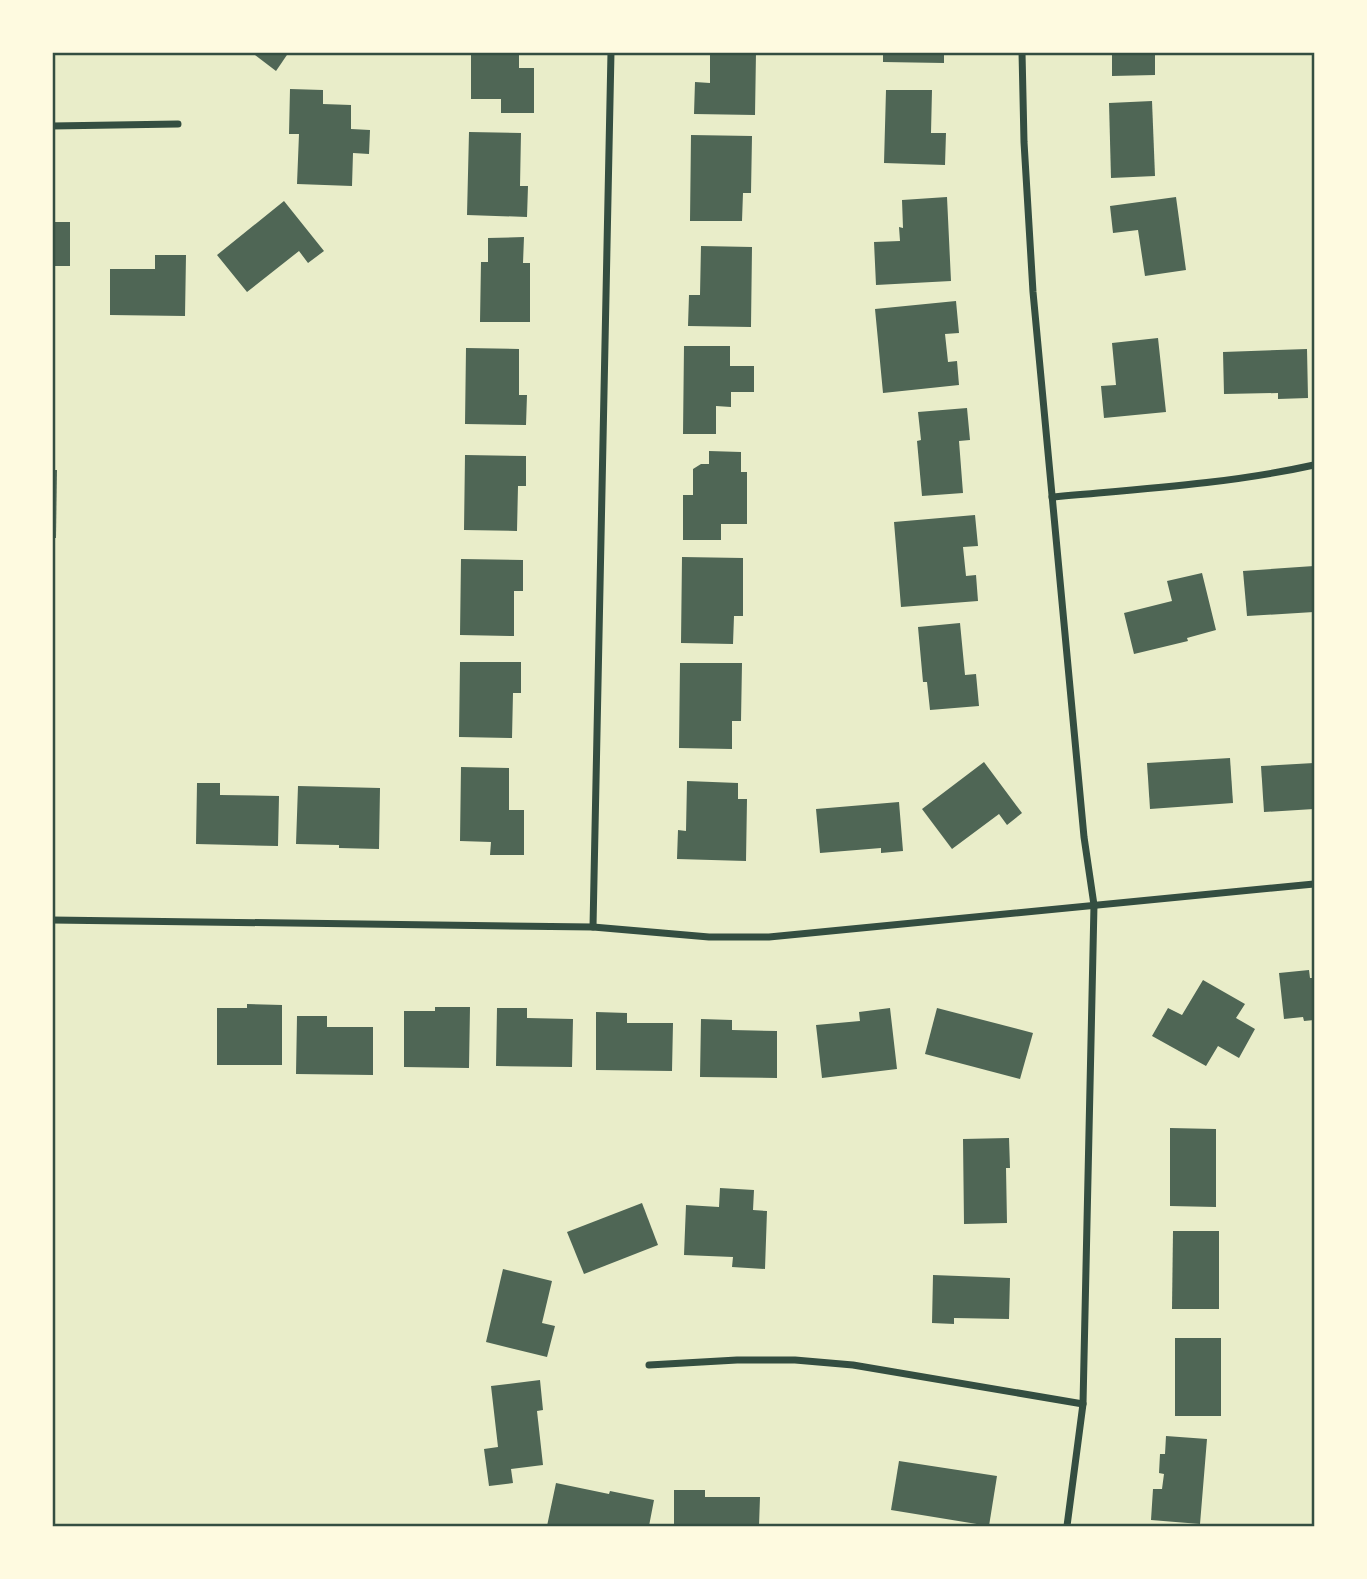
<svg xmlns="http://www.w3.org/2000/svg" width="1367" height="1579" viewBox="0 0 1367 1579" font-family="Figtree,sans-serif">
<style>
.building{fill:#4f6655}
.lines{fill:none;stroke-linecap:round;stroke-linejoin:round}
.minor{stroke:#344e41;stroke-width:7}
.neatline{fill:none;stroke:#344e41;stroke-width:2.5}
</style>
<rect width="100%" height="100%" fill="#e9edc9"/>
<g class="building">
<polygon points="251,52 289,52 276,71"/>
<polygon points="471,52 519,52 519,68 534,68 534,113 501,113 501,99 471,99"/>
<polygon points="710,52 756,52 755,115 694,114 695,82 710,83"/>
<polygon points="883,52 944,52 944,63 883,62"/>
<polygon points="1112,52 1155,52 1155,75 1112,76"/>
<polygon points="290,89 323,90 323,104 351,105 351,129 370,130 369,154 353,153 352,186 297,184 299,134 289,134"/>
<polygon points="886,90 932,90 931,133 946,133 945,165 884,163"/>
<polygon points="1152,101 1155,176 1111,178 1109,103"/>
<polygon points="469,132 521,133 520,186 528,186 527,217 467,215"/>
<polygon points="691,135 752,136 751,193 743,193 742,221 690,221"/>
<polygon points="947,197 951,281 876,285 874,242 900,241 899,227 903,228 902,200"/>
<polygon points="1176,197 1186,270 1145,276 1138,230 1113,233 1110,206"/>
<polygon points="284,201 324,251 308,263 299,251 247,292 217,255"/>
<rect x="52" y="222" width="18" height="44"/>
<polygon points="524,237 523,263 530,263 530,322 480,322 481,262 488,262 488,238"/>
<polygon points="701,246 752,247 751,327 688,326 689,295 700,295"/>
<polygon points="155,255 186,255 185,316 110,315 110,269 155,269"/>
<polygon points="956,301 959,333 945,334 948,362 957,361 959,385 883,393 875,309"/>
<polygon points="1158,338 1166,412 1104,418 1101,386 1116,385 1112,343"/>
<polygon points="684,346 730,346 730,366 754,366 754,392 731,392 731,407 716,406 716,434 683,434"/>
<polygon points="466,348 519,349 519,395 527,395 526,425 465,424"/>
<polygon points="1307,349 1308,398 1278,399 1278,393 1224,394 1223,352"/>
<polygon points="967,408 970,440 959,441 963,493 922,496 917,441 921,440 918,412"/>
<polygon points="709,451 741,452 741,472 747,472 747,524 721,524 721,540 683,540 683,495 693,495 693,469 701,464 709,464"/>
<polygon points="465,455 526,456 526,486 518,486 517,531 464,530"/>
<polygon points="52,470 57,470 56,538 52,538"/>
<polygon points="975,515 978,546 963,547 966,576 976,575 978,601 901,607 894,522"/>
<polygon points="682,557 743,558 743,616 734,616 733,644 681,643"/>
<polygon points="461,559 523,560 523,591 514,591 514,636 460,635"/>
<polygon points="1314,566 1314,612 1247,616 1243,571"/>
<polygon points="1202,573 1216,630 1187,638 1188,641 1134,654 1124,613 1172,601 1167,581"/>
<polygon points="960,623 965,675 976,674 979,706 930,710 927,682 923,682 918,627"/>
<polygon points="460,662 521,662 521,693 513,693 512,738 459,737"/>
<polygon points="680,663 742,663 741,721 732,721 732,749 679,748"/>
<polygon points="1230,758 1233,803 1150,809 1147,763"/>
<polygon points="984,762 1022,813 1007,825 999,814 952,849 922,809"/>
<polygon points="1314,763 1314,809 1264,812 1261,766"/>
<polygon points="461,767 509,768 509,810 524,810 524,855 490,855 491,842 460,841"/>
<polygon points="687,781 738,783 738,799 747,799 746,861 677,859 678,830 686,831"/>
<polygon points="197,783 220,783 220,795 279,796 278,846 196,844"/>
<polygon points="298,786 380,788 379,849 339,848 339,845 296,844"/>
<polygon points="899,802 903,851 881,853 881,848 820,853 816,809"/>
<polygon points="1309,970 1310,978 1314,978 1314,1020 1304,1021 1303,1017 1284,1019 1279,973"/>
<polygon points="1203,980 1245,1004 1236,1018 1255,1029 1239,1058 1218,1046 1206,1066 1152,1036 1168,1008 1182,1015"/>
<polygon points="247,1004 282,1005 282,1065 217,1065 217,1008 247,1008"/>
<polygon points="435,1007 470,1007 469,1068 404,1067 404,1011 435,1011"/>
<polygon points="497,1008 527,1008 527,1018 573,1019 572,1067 496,1066"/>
<polygon points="890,1008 897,1069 822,1078 816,1025 860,1021 859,1012"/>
<polygon points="937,1008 1033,1033 1020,1079 925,1054"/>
<polygon points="596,1012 627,1013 627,1023 673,1023 672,1071 596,1070"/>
<polygon points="297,1016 327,1016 327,1027 373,1027 373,1075 296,1074"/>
<polygon points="701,1019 732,1020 732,1030 777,1031 777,1078 700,1077"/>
<polygon points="1170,1128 1216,1129 1216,1207 1170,1206"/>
<polygon points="1009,1138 1010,1168 1006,1168 1007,1223 964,1224 963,1139"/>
<polygon points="720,1188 754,1190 753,1210 767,1211 765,1269 732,1267 733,1257 684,1255 686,1205 719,1207"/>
<polygon points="642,1203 658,1245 584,1274 567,1232"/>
<polygon points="1173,1231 1219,1231 1219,1309 1172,1309"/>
<polygon points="503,1269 552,1281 542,1323 555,1326 547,1357 486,1342"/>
<polygon points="933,1275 1010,1278 1009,1319 954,1318 954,1324 932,1323"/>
<rect x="1175" y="1338" width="46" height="78"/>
<polygon points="540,1380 543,1410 537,1411 543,1465 511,1469 513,1483 489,1486 484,1449 498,1447 491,1386"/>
<polygon points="1166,1436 1207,1439 1200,1524 1151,1520 1153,1489 1162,1489 1164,1474 1159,1473 1160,1454 1165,1454"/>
<polygon points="899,1461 997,1476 989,1526 891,1510"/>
<polygon points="556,1483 609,1494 610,1491 654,1500 649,1526 547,1526"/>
<polygon points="674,1490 705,1490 705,1497 760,1497 759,1526 674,1526"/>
</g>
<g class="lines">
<g class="minor">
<polyline points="1022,52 1024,142 1033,292 1084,837 1094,905 1083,1404 1067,1526"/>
<polyline points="52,126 178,124"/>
<path d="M1052,497C1140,489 1228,484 1314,465"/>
<polyline points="52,920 593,927 709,937 769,937 1314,884"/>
<polyline points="593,927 611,52"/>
<polyline points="649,1365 737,1360 795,1360 853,1365 1083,1404"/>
</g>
</g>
<rect width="1367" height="1579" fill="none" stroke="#fefae0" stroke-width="108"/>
<rect x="54" y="54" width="1259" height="1471" class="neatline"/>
</svg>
